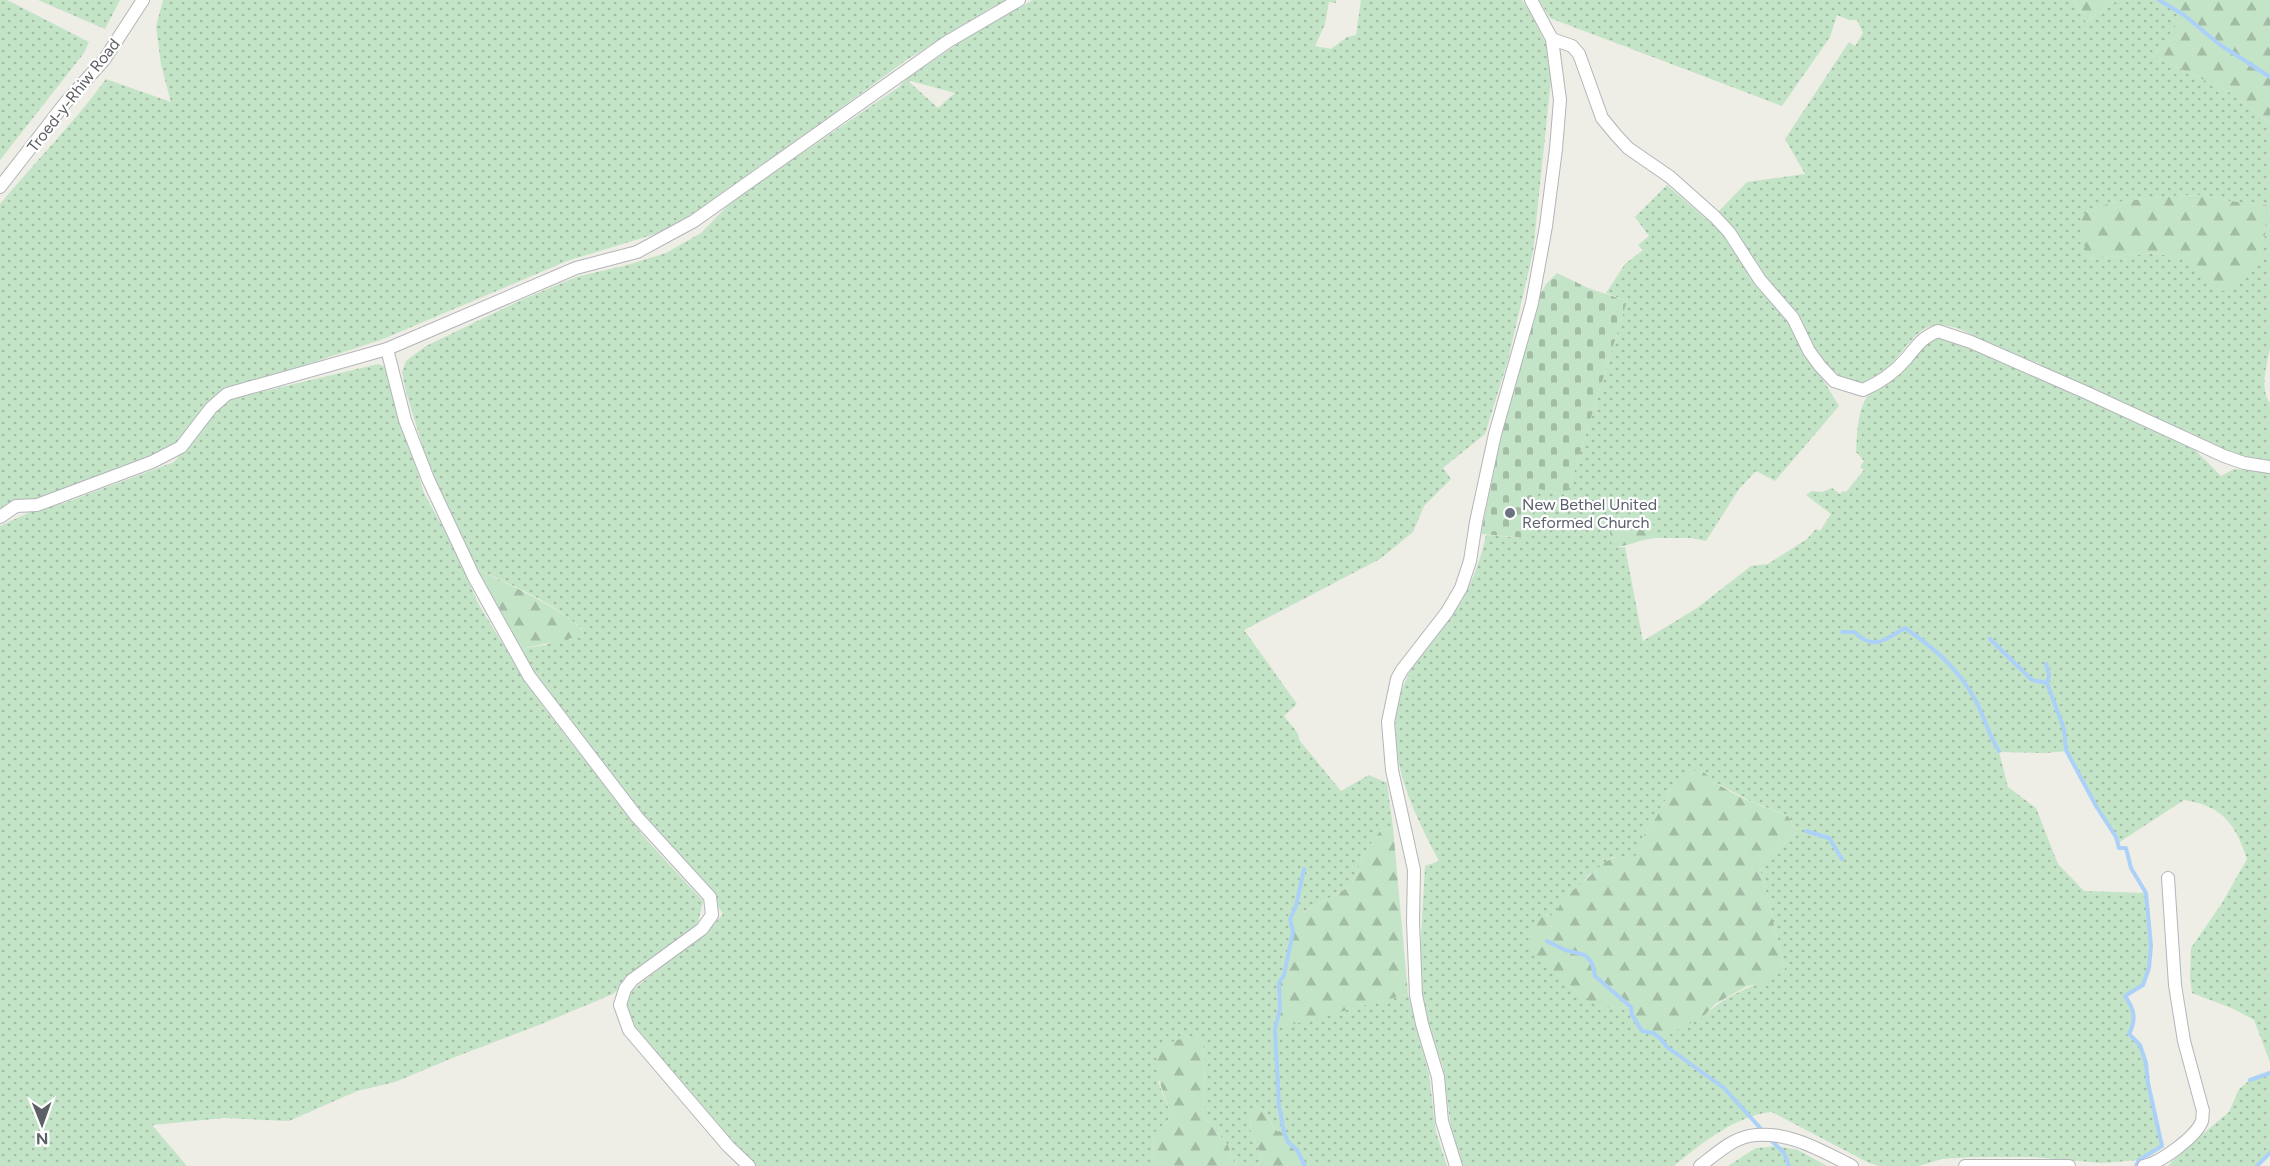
<svg xmlns="http://www.w3.org/2000/svg" width="2270" height="1166" viewBox="0 0 2270 1166" font-family="Figtree,sans-serif">
<style>
.grass{fill:url(#grass-dots);fill-rule:evenodd}
.forest{fill:url(#forest-firs)}
.cemetery{fill:url(#cemetery-stones)}
.lines{fill:none;stroke-linecap:round;stroke-linejoin:round}
.stream{stroke:#acd1f8;stroke-width:4}
.street-casing{stroke:#b3b5b9;stroke-width:14}
.street{stroke:#fff;stroke-width:12}
.worship-dot{fill:#6b7280;stroke:#fff;stroke-width:2}
.labels{text-anchor:middle;stroke-width:4.5;stroke-linejoin:round;paint-order:stroke}
.street-label{font-size:16px;fill:#5d6065;stroke:#fff}
.worship-label{font-size:16px;fill:#5b616d;stroke:#fff;text-anchor:start}
</style>
<defs>
<pattern id="grass-dots" width="8" height="8" patternUnits="userSpaceOnUse" patternTransform="scale(1.5)"><rect width="8" height="8" fill="#c4e4c7"/><path d="M2 2h.1M6 6h.1" fill="none" stroke="#a2bca5" stroke-width="1.8" stroke-linecap="round"/></pattern>
<pattern id="forest-firs" width="22" height="20" patternUnits="userSpaceOnUse" patternTransform="scale(1.5)"><rect width="22" height="20" fill="#c4e4c7"/><path d="M5 1l3.5 6h-7zM16 11l3.5 6h-7z" fill="#a2bca5"/></pattern>
<pattern id="cemetery-stones" width="16" height="16" patternUnits="userSpaceOnUse" patternTransform="scale(1.5)"><rect width="16" height="16" fill="#c4e4c7"/><path d="M2 7V4a2 2 0 0 1 4 0v3zM10 15v-3a2 2 0 0 1 4 0v3z" fill="#a2bca5"/></pattern>
</defs>
<rect width="100%" height="100%" fill="#eeede6"/>
<g class="grass">
<polygon points="0,0 7,0 89,42 84,53 0,160"/>
<polygon points="38,0 120,0 105,29"/>
<path d="M163,0H1008L989,9L905,61L756,171L668,230L567,261L383,339L281,373L222,390L177,445L141,462L36,500C23,500 10,500 0,509V204C35,162 74,123 106,79L171,102L161,65L156,26Z"/>
<path d="M1033,0H1336V3L1329,2L1325,24L1315,46L1331,49L1347,37L1356,35L1361,0H1522L1529,10L1547,46L1551,79L1533,252L1508,360L1485,434L1443,468L1451,479L1424,506L1413,532L1380,559L1244,630L1297,704L1284,716L1297,732L1300,741L1341,791L1369,775L1387,783L1393,828L1381,830L1365,852L1351,886L1290,919L1293,932L1284,975L1279,983L1280,1009L1275,1028L1408,994L1429,1074L1436,1132L1447,1166H1305L1297,1150L1288,1142L1284,1132H1276L1267,1114L1260,1108L1250,1113L1251,1132L1262,1157L1258,1166H1237L1234,1163L1228,1145L1203,1116L1205,1087L1203,1042L1158,1082L1171,1114L1167,1122L1154,1133L1153,1166H756L668,1070L633,1026L624,1006L629,993L711,927L723,914L716,904L647,824L533,674L521,649L545,645L582,629C554,603 513,585 478,570L430,470L406,392L402,372L406,361L426,346L521,300L576,277L627,265L666,253L701,233L732,201L899,87L906,79L975,32ZM907,80L955,93L938,108Z"/>
<path d="M1539,0H2074L2086,22L2118,0H2158L2184,15L2154,56L2229,92L2270,123V348C2267,366 2259,387 2270,403V462L2254,460L2226,451L2046,368L2037,362C2006,364 1965,318 1931,326C1911,331 1895,369 1871,381C1860,386 1842,378 1833,371C1817,356 1805,334 1792,316C1768,281 1744,246 1718,212L1747,182L1805,174L1785,139L1849,42L1855,46L1863,33L1857,20H1849L1837,15L1830,37L1782,106L1550,18ZM2204,195L2229,201L2223,291L2187,260L2156,253L2088,259L2110,203L2170,196Z"/>
<path d="M1667,185L1719,230L1791,327L1839,406L1775,481L1756,471L1739,489L1706,541L1691,538H1656V529L1612,547H1625L1643,641L1697,608L1751,566L1768,564L1807,539L1816,529L1820,531L1831,514L1806,495L1812,491L1822,492L1832,488L1840,494L1843,491L1846,492L1864,470L1860,467L1864,461L1856,452C1857,436 1857,417 1864,402C1870,389 1924,346 1938,337L1953,341L2121,413L2195,450L2221,476L2234,469L2270,473V1062L2254,1020L2234,1009L2192,993L2190,978L2191,948L2222,903L2247,859C2235,823 2222,806 2184,800L2118,843L2067,751L2046,753L1999,752L2008,787L2036,808L2058,864L2084,891L2146,893C2148,920 2159,957 2144,982C2140,988 2131,992 2125,996C2134,1009 2136,1020 2129,1034L2140,1045L2146,1063L2148,1083L2162,1146L2139,1160L2102,1163L2033,1157H1973L1942,1159L1919,1166H1879L1867,1162L1772,1112C1737,1115 1700,1144 1674,1166H1462L1452,1136L1443,1067L1427,1021L1421,988V937L1425,866L1439,861C1407,801 1374,732 1413,666C1425,645 1445,628 1458,607C1471,586 1481,559 1486,535L1526,538L1539,489L1567,495L1627,301L1606,293L1625,264L1643,250L1638,245L1649,236L1635,217ZM1709,779L1750,801L1788,816L1796,833L1759,864L1785,970C1757,986 1726,993 1703,1017L1631,1007L1620,1008L1598,1005L1570,987L1558,974L1546,915L1555,916L1588,876L1613,857L1635,858L1646,831L1656,818L1670,791Z"/>
<polygon points="378,364 386,367 424,493 450,540 479,605 509,654 545,709 644,837 703,901 698,923 613,994 539,1025 455,1057 395,1082 357,1091 289,1121 224,1118 152,1125 187,1166 0,1166 0,526 28,513 64,503 174,462 227,400"/>
<polygon points="2270,1073 2270,1153 2257,1166 2168,1166 2180,1153 2229,1112 2239,1089 2250,1080"/>
<polygon points="1777,1146 1798,1150 1827,1166 1728,1166 1756,1148"/>
</g>
<g class="forest">
<polygon points="2074,0 2118,0 2086,22"/>
<polygon points="2159,0 2270,0 2270,123 2229,92 2154,56 2183,15"/>
<polygon points="2204,195 2229,201 2267,205 2263,260 2223,291 2186,260 2156,253 2088,259 2079,226 2081,215 2110,203 2170,196"/>
<path d="M1633,521L1652,523L1656,529V538C1640,539 1628,547 1612,547L1610,532L1615,525Z"/>
<path d="M478,570C500,580 576,614 585,635L521,649Z"/>
<path d="M1699,767C1721,793 1757,804 1788,816L1796,833L1759,864L1785,970L1760,984L1747,986L1715,1004L1703,1017L1660,1038L1653,1033L1642,1031L1632,1015L1631,1007C1621,1008 1609,1009 1599,1006C1587,1002 1540,963 1534,953C1530,945 1529,935 1529,926C1538,918 1544,914 1555,916L1565,894C1584,887 1593,868 1611,859C1617,855 1628,857 1635,857L1646,831L1656,818L1670,791Z"/>
<polygon points="1393,828 1408,994 1275,1029 1280,1009 1279,983 1284,975 1293,932 1290,919 1351,886 1365,852 1381,830"/>
<path d="M1198,1037L1203,1042L1205,1087L1203,1116L1228,1145L1234,1163L1237,1166H1153L1154,1133L1167,1122L1171,1114C1158,1075 1137,1040 1198,1037Z"/>
<polygon points="1260,1108 1267,1114 1275,1131 1284,1132 1288,1142 1297,1150 1305,1166 1258,1166 1262,1157 1251,1132 1250,1113"/>
</g>
<polygon class="cemetery" points="1557,273 1588,288 1627,301 1567,495 1539,489 1527,538 1481,534 1495,466 1497,444 1540,295 1546,284"/>
<g class="lines">
<g class="stream">
<polyline points="2159,0 2184,15 2219,44 2270,77"/>
<path d="M1842,632H1854C1875,651 1884,640 1905,628C1934,648 1959,669 1976,701C1985,718 1988,734 1999,751"/>
<path d="M1990,639L2032,680L2047,683L2064,729L2066,750L2096,806L2116,837L2119,848H2126L2131,868L2146,893L2151,946L2149,968L2143,985L2125,996C2134,1009 2137,1019 2129,1034L2140,1045L2146,1063L2148,1083L2162,1146L2139,1160L2136,1166"/>
<polyline points="2046,664 2049,675 2047,683"/>
<polyline points="1806,831 1829,838 1842,859"/>
<polyline points="1304,869 1296,906 1290,919 1293,932 1284,975 1279,983 1280,1009 1275,1029 1279,1106 1284,1132 1288,1142 1297,1150 1305,1166"/>
<polyline points="1547,941 1565,950 1585,955 1592,963 1595,976 1631,1007 1632,1015 1642,1031 1653,1033 1660,1038 1667,1047 1724,1088 1763,1131"/>
<polyline points="2250,1080 2270,1073"/>
<polyline points="1770,1139 1784,1153 1789,1166"/>
<polyline points="2257,1166 2270,1153"/>
</g>
<g class="street-casing">
<g id="street">
<path d="M1552,39L1572,46L1579,54L1602,118L1616,135L1628,148L1670,177L1715,217L1729,232L1760,280L1793,318L1809,351L1820,366L1834,381L1863,390C1879,383 1894,373 1906,359C1918,345 1920,339 1938,331L1971,342L2085,392L2224,456L2244,463L2270,467"/>
<polyline points="0,187 66,102 104,60 143,0"/>
<polyline points="387,349 405,420 428,479 474,577 529,676 637,817 710,897 712,915 702,929 632,980 625,989 620,1005 629,1030 728,1146 749,1166"/>
<polyline points="0,517 16,506 37,505 152,462 181,447 211,408 227,394 387,349 576,268 637,252 694,221 947,42 1019,0"/>
<polyline points="1456,1166 1442,1121 1438,1077 1422,1024 1416,995 1413,922 1414,870 1392,770 1388,722 1397,679 1402,670 1447,612 1461,588 1470,561 1476,522 1495,434 1532,303 1546,226 1556,149 1560,100 1552,39 1531,0"/>
<path d="M1700,1166C1715,1155 1730,1140 1749,1136C1785,1129 1820,1150 1852,1166"/>
<polyline points="1965,1166 2069,1166"/>
<path d="M2144,1166C2160,1163 2196,1137 2202,1121C2203,1118 2202,1115 2203,1111L2184,1041L2175,985L2168,878"/>
</g>
</g>
<use href="#street" class="street"/>
</g>
<circle class="worship-dot" cx="1510" cy="513" r="6"/>
<g class="labels">
<g class="street-label">
<text transform="translate(73 95) rotate(-52)" y="6">Troed-y-Rhiw Road</text>
</g>
<g class="worship-label">
<text x="1522" y="510">New Bethel United<tspan x="1522" dy="18">Reformed Church</tspan></text>
</g>
</g>
<g transform="translate(42 1124) rotate(179)" stroke="#ffffff" stroke-width="4.5" paint-order="stroke">
<path d="M0-4.5L10 22L0 15L-10 22Z" fill="#5d6065"/>
<text y="-9" font-size="16" font-weight="bold" text-anchor="middle" fill="#5d6065">N</text>
</g>
</svg>
